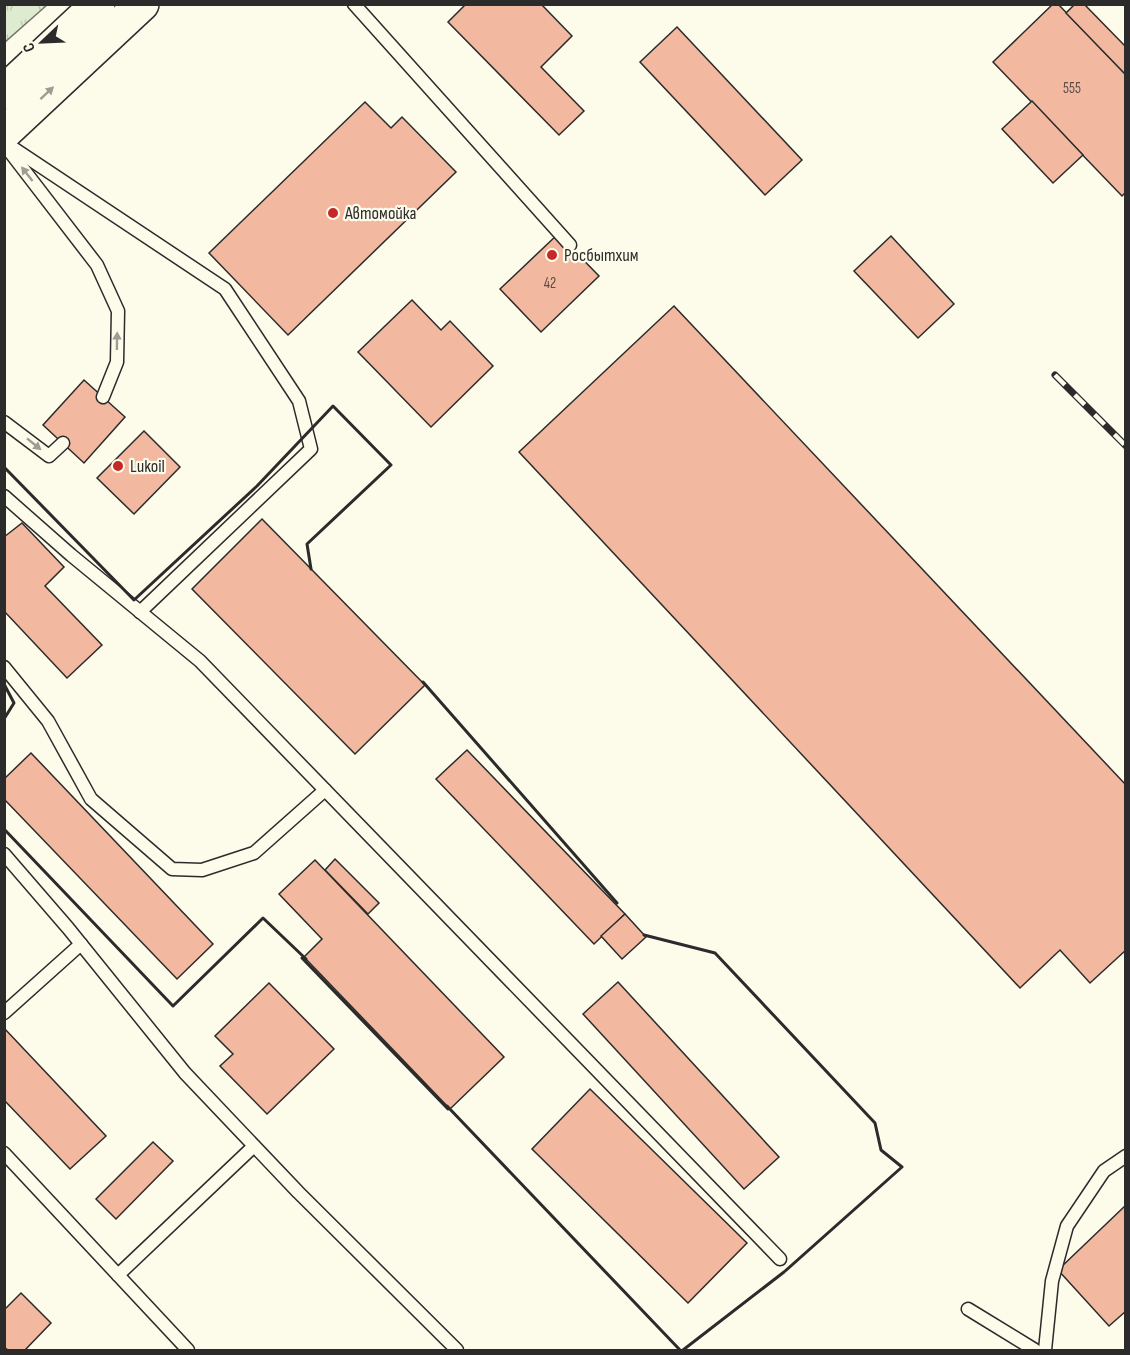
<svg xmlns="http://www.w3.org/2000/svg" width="1130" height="1355" viewBox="0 0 1130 1355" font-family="'Sofia Sans Condensed',sans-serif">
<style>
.grass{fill:url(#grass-tufts);stroke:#74746e;stroke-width:1.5}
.building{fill:#f2b8a0;stroke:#2b2b2b;stroke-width:1.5}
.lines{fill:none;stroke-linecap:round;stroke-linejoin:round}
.service-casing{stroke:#2b2b2b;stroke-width:15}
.primary-casing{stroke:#2b2b2b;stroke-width:36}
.service{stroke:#fdfbea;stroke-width:12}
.primary{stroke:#fdfbea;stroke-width:33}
.rail-casing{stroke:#2b2b2b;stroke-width:7}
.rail{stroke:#fdfbea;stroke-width:4.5;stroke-dasharray:14;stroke-linecap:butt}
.wall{stroke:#2b2b2b;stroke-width:3}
.oneway{fill:#9e9d94}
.poi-dot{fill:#c62828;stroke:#fdfbea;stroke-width:2}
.labels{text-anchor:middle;stroke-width:4.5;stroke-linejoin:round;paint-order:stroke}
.number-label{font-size:15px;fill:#5d4e48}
.poi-label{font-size:18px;fill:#2b2b2b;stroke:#fdfbea;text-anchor:start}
</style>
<defs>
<pattern id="grass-tufts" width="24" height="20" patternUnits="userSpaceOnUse" patternTransform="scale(1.5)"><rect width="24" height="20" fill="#deebd1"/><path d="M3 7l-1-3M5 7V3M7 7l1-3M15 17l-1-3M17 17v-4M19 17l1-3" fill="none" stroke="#bfcab4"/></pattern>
</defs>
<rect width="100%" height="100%" fill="#fdfbea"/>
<polygon class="grass" points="5,4 47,4 47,5 5,42"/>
<g class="building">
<polygon points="466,4 541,4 572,36 541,67 584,111 559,135 448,22"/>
<polygon points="1053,4 1058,4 1126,75 1126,192 1122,196 993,62"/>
<polygon points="1075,4 1084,4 1126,47 1126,75 1066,13"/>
<polygon points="677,27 802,160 765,195 640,62"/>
<polygon points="1032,101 1083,155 1053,183 1002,129"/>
<polygon points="365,102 391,128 402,117 456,172 288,335 209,253"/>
<polygon points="558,234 599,276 541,332 500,289"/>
<polygon points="891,236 954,304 918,338 854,271"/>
<polygon points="412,300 441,330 450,321 493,366 431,427 358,352"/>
<polygon points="674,306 1126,785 1126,950 1090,983 1060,950 1020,988 519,452"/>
<polygon points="84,380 125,417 84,463 43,425"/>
<polygon points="144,431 180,467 134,514 97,478"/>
<polygon points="262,519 425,685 355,754 192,589"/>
<polygon points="22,523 64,567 45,586 102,645 67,678 4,611 4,537"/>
<polygon points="467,750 625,914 594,944 436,779"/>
<polygon points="31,753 213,944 177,979 4,799 4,779"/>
<polygon points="335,859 379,903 368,914 325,870"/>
<polygon points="315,860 504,1057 450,1109 304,957 322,939 279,894"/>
<polygon points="625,914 646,937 622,959 601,936"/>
<polygon points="618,982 779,1157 744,1189 583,1014"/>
<polygon points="269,983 334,1049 267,1114 220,1066 233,1054 215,1036"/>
<polygon points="4,1028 106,1136 70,1169 4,1100"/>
<polygon points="590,1089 747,1243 688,1303 532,1149"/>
<polygon points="153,1142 173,1161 116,1219 96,1199"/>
<polygon points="1126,1205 1126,1311 1109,1326 1058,1270"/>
<polygon points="21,1293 51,1323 25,1350 8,1350 4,1347 4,1310"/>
</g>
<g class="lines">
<g class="service-casing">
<g id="service">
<polyline points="354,4 570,245"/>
<polyline points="4,142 225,289 299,401 311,449 140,612"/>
<polyline points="7,148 97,265 118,311 117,362 103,397"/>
<polyline points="4,422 49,456 63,443"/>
<polyline points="4,496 71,555 200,661 780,1259"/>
<polyline points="4,667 48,721 91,799 172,869 202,870 254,853 325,790"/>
<polyline points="4,854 68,928 185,1073 298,1192 457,1350"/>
<polyline points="4,1013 81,944"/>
<polyline points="4,1153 188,1350"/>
<polyline points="118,1275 254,1146"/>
<polyline points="968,1309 1035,1350"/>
<polyline points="1045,1350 1052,1281 1067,1226 1104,1171 1126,1156"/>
</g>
</g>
<g class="primary-casing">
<g id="primary">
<polyline points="4,92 98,4"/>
<polyline points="4,133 142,4"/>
</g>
</g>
<use href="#service" class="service"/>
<use href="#primary" class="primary"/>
<g class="rail-casing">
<polyline id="rail" points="1055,375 1126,446"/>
</g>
<use href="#rail" class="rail"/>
<g class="wall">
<polyline points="4,467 134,600 257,486 333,406 391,465 307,544 311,569"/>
<polyline points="423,682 617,903"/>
<polyline points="4,684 14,703 4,719"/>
<polyline points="4,829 173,1006 263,918 306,959"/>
<polyline points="644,935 715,953 875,1123 881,1150 902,1167 784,1272 683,1350"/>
<polyline points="302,958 448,1109"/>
<polyline points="447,1106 680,1350"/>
</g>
</g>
<defs><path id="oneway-solid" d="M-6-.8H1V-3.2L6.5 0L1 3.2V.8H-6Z" transform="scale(1.5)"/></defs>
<g class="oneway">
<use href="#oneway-solid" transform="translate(47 93) rotate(-43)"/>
<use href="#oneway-solid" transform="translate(27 174) rotate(-128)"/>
<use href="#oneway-solid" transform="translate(117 341) rotate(-89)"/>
<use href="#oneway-solid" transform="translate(34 444) rotate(39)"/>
</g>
<g class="poi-dot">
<circle cx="333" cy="213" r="6"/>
<circle cx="552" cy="255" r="6"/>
<circle cx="118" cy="466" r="6"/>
</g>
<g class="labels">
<g class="number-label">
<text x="1072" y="93">555</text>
<text x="550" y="288">42</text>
</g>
<g class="poi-label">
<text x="345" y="219">Автомойка</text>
<text x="564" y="261">Росбытхим</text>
<text x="130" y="472">Lukoil</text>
</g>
</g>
<rect width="1130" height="1355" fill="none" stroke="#2b2b2b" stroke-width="12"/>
<g transform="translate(42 42) rotate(247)" stroke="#fdfbea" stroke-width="4.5" paint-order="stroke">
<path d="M0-4.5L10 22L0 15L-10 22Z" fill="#2b2b2b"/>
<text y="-9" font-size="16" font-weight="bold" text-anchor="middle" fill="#2b2b2b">С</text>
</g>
</svg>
